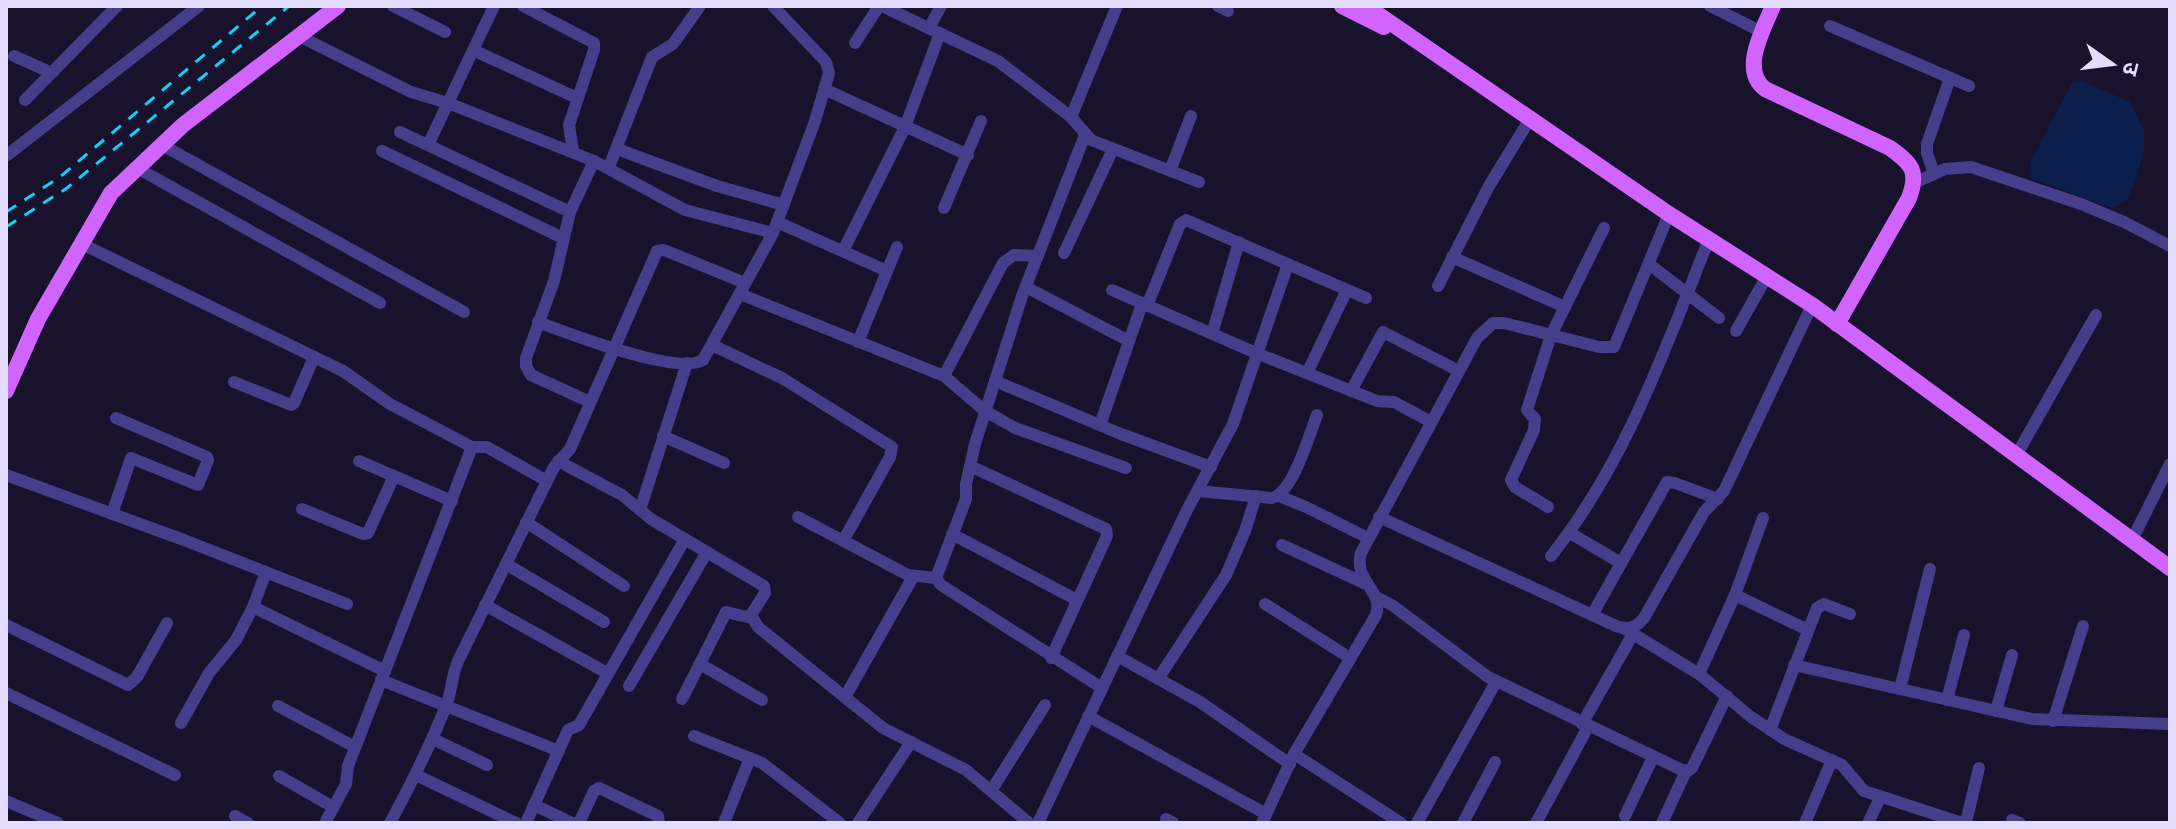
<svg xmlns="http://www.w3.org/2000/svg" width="2176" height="829" viewBox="0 0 2176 829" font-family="Rubik,'Noto Sans Devanagari',sans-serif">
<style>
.water{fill:#0b1e4c}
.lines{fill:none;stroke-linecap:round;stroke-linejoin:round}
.minor{stroke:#463d8b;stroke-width:12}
.major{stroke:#d164ff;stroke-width:16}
.rail{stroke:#09d3ff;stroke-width:3;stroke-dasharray:12 10;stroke-linecap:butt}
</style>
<rect width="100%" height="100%" fill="#18122c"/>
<polygon class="water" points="2083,81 2130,102 2144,131 2144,148 2136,180 2127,200 2111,208 2032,179 2029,170 2031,161 2072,83"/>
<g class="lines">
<g class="minor">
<polyline points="393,6 445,32"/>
<polyline points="523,6 594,43 594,50 569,125 573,151"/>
<polyline points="882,6 998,61 1071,117 1091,140 1199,182"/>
<polyline points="1218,6 1228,11"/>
<polyline points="1710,6 1762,32"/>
<polyline points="1830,26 1969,86"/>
<polyline points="929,28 941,6"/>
<polyline points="299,36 411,92 448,103 594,161 685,210 773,233"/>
<polyline points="855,43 879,6"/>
<polyline points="473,50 577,98"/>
<polyline points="14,56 52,73"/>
<polyline points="824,89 968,155"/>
<polyline points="25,100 117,6"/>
<polyline points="1071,117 1117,6"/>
<polyline points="400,132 570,212"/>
<polyline points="1085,135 1022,296 975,444 966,484 966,499 936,578 941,585 1102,688"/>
<polyline points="162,145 464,312"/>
<polyline points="428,145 494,6"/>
<polyline points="617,149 717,186 784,205"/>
<polyline points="382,151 563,238"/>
<polyline points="6,156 199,6"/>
<polyline points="609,167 652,57 673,44 700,6"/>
<polyline points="137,168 380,303"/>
<polyline points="1170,171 1191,116"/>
<polyline points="1934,174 1927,153 1927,144 1950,78"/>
<polyline points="1914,183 1945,169 1971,167 2081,204 2124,222 2170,246"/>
<polyline points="944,208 981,121"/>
<polyline points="777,222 887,271"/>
<polyline points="82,244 343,371 390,404 472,447 348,766 346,784 325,823"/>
<polyline points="843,251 905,127 940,33"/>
<polyline points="1064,253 1113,149"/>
<polyline points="1452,257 1565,307"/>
<polyline points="1649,264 1719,318"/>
<polyline points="1438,286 1489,186 1530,119"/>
<polyline points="1026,287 1129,341"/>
<polyline points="1112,290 1256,353 1377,401 1394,402 1431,422"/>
<polyline points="740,294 944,376 985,411 1015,428 1126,468"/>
<polyline points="1147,306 1180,224 1186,220 1366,298"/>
<path d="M538,322C568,333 677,376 703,360L773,233L815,121L829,73L826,62L773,6"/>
<polyline points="1736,331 1767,276"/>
<polyline points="1212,334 1239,242"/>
<polyline points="858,342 897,247"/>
<polyline points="712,345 782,378 892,447 890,457 843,541"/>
<polyline points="1307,373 1347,290"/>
<polyline points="944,376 1003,263 1014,255 1038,256"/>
<polyline points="995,381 1121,434 1211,467"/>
<polyline points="234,382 291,405 294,403 314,357"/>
<polyline points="1351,391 1383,332 1459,371"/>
<polyline points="590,402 531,375 526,366 526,358 554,281 570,212 594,161"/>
<polyline points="1100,425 1142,304"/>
<polyline points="663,436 724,463"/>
<polyline points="472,447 487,447 547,481"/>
<polyline points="2017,454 2096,315"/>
<polyline points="359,461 452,501"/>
<polyline points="558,461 622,495 651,519 764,586 765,593 751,615 758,627 883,728 966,770 1029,823"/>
<polyline points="970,466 1106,529 1107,536 1051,658"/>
<polyline points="6,475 184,540 347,604"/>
<path d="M1198,491L1272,498C1293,493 1309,435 1317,415"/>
<polyline points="1279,496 1306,507 1368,538"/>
<polyline points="1548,507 1515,487 1511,480 1534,430 1535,419 1527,410 1551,335 1604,228"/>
<polyline points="302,509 363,534 368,533 394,476"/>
<polyline points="640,510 687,363"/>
<polyline points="112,514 131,458 198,485 208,460 207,457 116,418"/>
<polyline points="798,517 908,575 936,578"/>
<path d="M1379,517L1616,626C1628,630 1636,628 1644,618L1704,512L1724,491L1812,305"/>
<polyline points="526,522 624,586"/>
<polyline points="1570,533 1621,563"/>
<polyline points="952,534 1077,600"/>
<polyline points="2132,540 2170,464"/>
<polyline points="1282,545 1366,584"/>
<path d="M1551,556C1625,464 1666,347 1709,239"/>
<polyline points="506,564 604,622"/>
<polyline points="1735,595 1808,630"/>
<polyline points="1376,597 1392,605 1488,677 1682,770 1688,771 1692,768 1727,696"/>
<polyline points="1265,604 1350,658"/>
<polyline points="485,605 607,673"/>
<polyline points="253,607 385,671"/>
<polyline points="1592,615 1667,482 1675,483 1718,499"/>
<polyline points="6,625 128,685 137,677 167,623"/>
<polyline points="1625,629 1699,674 1751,717 1784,739 1842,765 1864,791 1962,823 1967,818 1979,768"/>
<polyline points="1117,656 1200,702 1290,764"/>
<polyline points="700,664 762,700"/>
<polyline points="1794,665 2032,719 2170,724"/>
<polyline points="1699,674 1735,595 1763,518"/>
<polyline points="1158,679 1226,575 1245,531 1256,496"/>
<polyline points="381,680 559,751"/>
<polyline points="629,686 707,552"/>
<polyline points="1900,689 1930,569"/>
<polyline points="6,693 175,775"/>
<polyline points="845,697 913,577"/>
<polyline points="682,699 726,612 752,618"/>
<polyline points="1947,700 1964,635"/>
<polyline points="278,706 355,747"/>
<polyline points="1996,711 2012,655"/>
<polyline points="1088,716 1266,814"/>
<polyline points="2053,721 2083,626"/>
<polyline points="181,723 209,673 236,640 253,607 266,572"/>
<polyline points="1582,724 1633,634"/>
<polyline points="1770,730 1817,608 1824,604 1850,614"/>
<polyline points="694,736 762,763 840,823"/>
<polyline points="433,739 487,765"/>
<polyline points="1294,754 1401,823"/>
<polyline points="416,775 516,823"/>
<polyline points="279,776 333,807"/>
<polyline points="991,791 1045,705"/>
<polyline points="6,801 58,823"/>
<polyline points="534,805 572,823"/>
<polyline points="235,816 248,823"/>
<polyline points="1625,816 1653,757"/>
<polyline points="1166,819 1173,823"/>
<polyline points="2012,820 2020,823"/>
<path d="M390,823C411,784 431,745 447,703C452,689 452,675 458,661L554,467L570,449L657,251L664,250L745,283"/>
<polyline points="526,823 568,730 579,725 685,539"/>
<polyline points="579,823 594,791 599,788 658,816 659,823"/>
<polyline points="724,823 750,758"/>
<polyline points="858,823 911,742"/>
<polyline points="1038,823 1187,510 1233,424 1288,264"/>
<path d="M1262,823L1294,754L1376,615C1384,590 1353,581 1361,553L1477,338L1493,323H1504L1599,347H1614L1669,214"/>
<polyline points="1417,823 1496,682"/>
<polyline points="1463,823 1495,762"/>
<polyline points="1536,823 1588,727"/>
<polyline points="1662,823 1686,771"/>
<polyline points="1805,823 1832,760"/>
<polyline points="1868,823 1880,798"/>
</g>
<g class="major">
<polyline points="1342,6 1384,27"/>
<polyline points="1366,6 1669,214 1812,305 2170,568"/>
<path d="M1773,6C1763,30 1740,70 1765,89L1890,148C1912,164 1919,171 1909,198L1837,324"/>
<polyline points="6,391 38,319 111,193 183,125 338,6"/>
</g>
<g class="rail">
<polyline points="6,212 60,177 262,6"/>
<polyline points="6,227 67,188 289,6"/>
</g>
</g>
<rect width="2176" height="829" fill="none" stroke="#e4ddff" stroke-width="16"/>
<g transform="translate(2112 64) rotate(104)" stroke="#18122c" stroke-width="6" paint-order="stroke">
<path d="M0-6L14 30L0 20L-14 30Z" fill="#e4ddff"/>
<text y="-12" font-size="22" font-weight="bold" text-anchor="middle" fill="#e4ddff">उ</text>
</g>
</svg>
